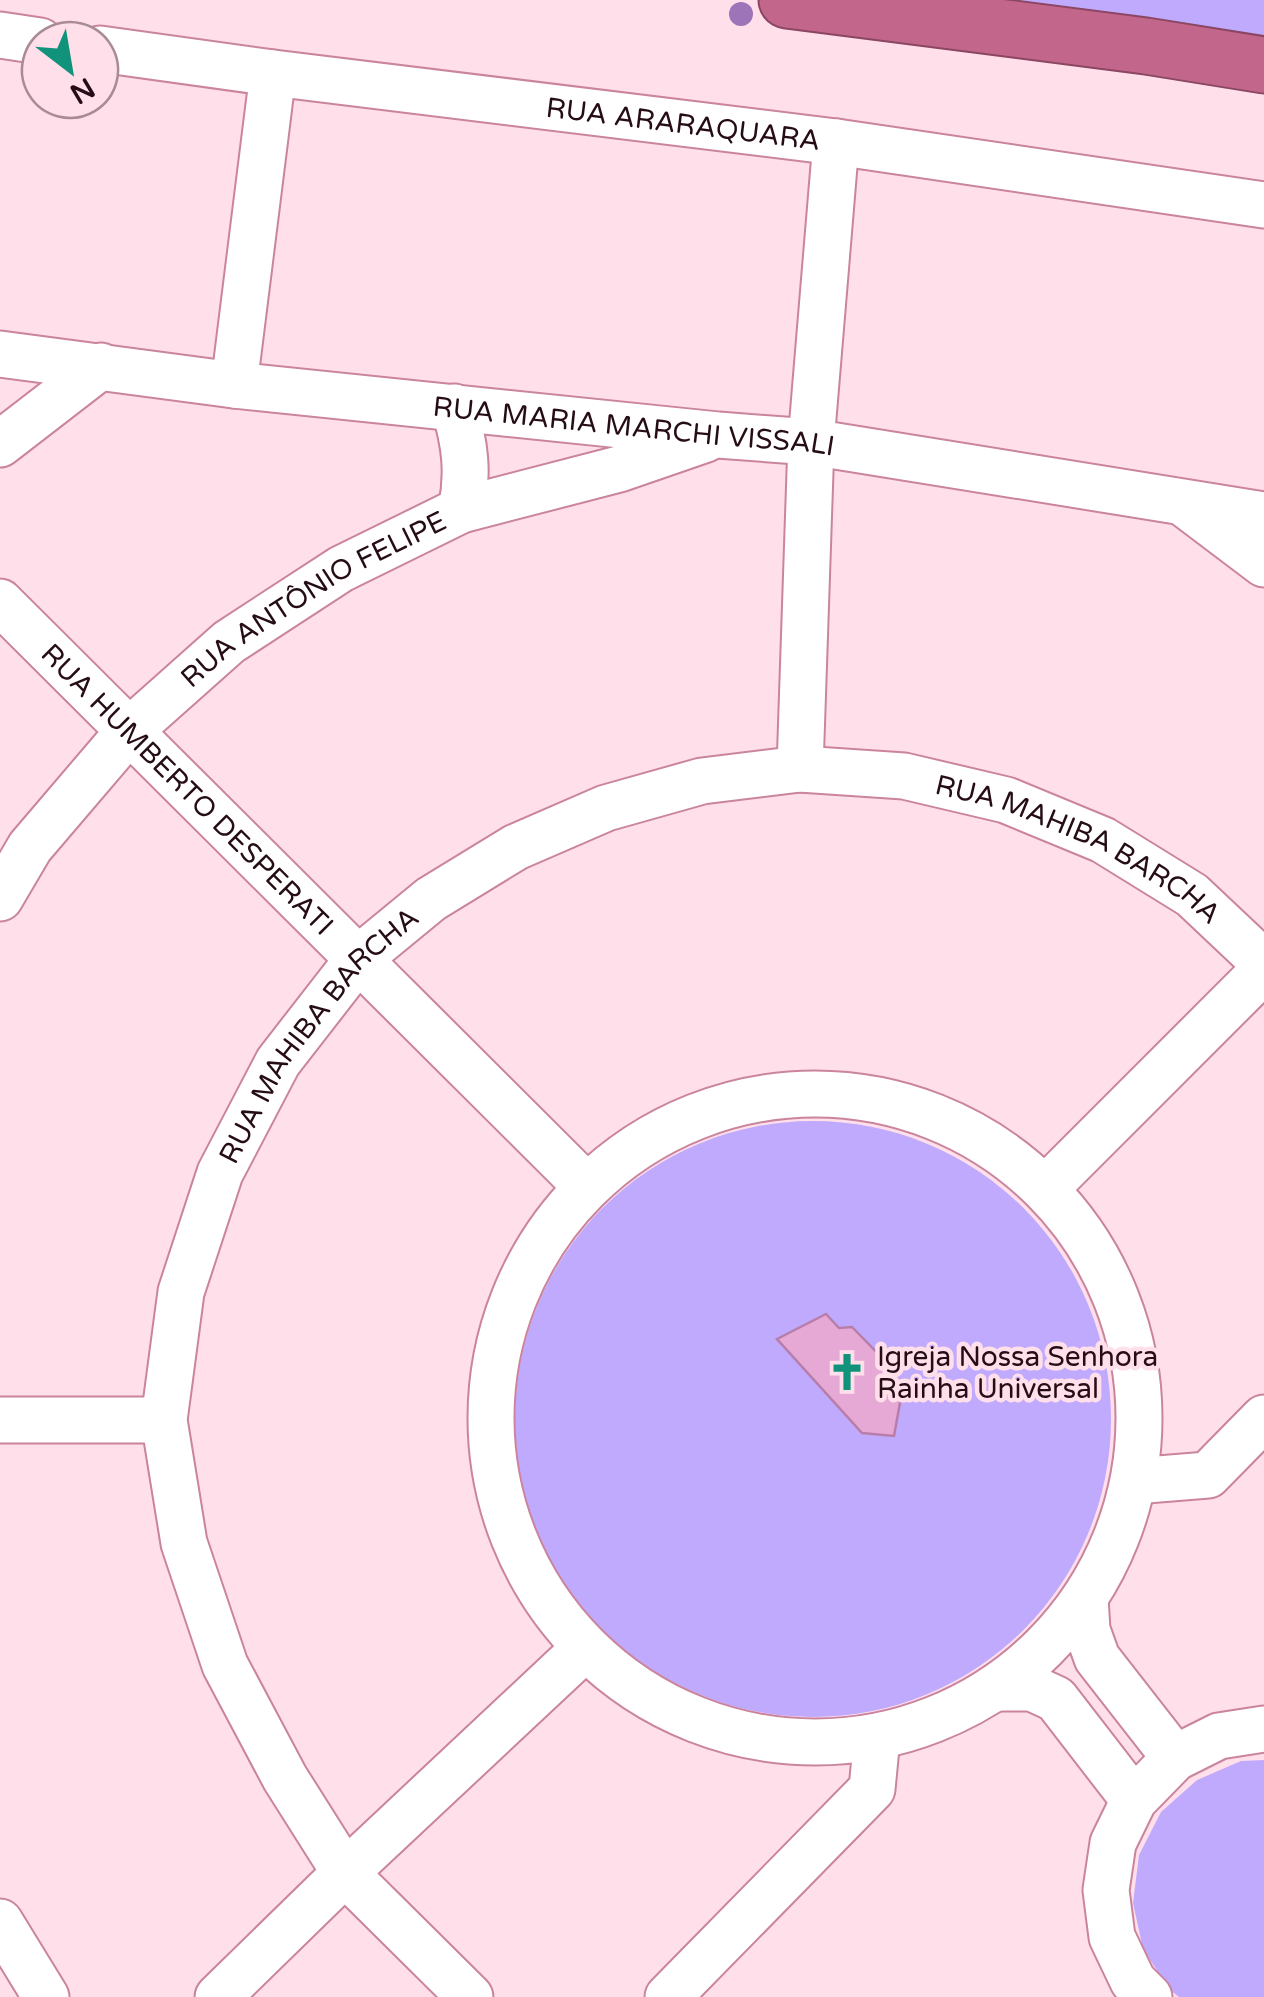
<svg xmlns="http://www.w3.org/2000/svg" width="1264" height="1997" viewBox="0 0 1264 1997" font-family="'Varela Round',sans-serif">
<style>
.green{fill:#c0aafe}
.building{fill:#e6a9d6;stroke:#b87eaa;stroke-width:2.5}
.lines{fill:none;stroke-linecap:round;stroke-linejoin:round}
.minor-casing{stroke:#ca849e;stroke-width:49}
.highway-casing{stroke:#8b4662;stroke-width:59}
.minor{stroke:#fff;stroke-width:45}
.highway{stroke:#c2668b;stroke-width:55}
.tree{fill:#9d74b7}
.labels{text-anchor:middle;stroke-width:9;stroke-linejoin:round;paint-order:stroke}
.street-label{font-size:28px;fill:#250c16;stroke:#ffdfea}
.poi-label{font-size:28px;fill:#250c16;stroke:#ffdfea;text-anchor:start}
</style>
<rect width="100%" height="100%" fill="#ffdfea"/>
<g class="green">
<polygon points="896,0 1264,0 1264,50"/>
<circle cx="813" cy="1419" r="298"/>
<polygon points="1264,1760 1264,1997 1179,1997 1169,1989 1143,1949 1133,1903 1139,1855 1161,1812 1197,1780 1241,1761"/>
</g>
<polygon class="building" points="826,1314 839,1328 852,1327 888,1364 886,1380 901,1397 894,1436 862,1433 777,1339"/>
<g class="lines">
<g class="minor-casing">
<g id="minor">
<polyline points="0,35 40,41"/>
<path id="s1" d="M100,49L273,73L836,142L1264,205"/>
<path id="s2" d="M0,354L234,385L718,435L811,442L1264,515"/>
<polyline points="234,385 273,73"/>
<path d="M454,407C465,443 469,474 461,510"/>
<polyline points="0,444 101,366"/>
<polyline points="1186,505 1264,564"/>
<path id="s3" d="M0,602L587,1187"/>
<polyline points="800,769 811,442 836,142"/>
<path id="s4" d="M0,898L30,847L129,731L229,642L341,569L461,510L619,469L706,439"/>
<circle cx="815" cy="1418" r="324"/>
<polyline points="1046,1188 1264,970"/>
<polyline points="0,1420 164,1420"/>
<polyline points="1134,1481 1208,1475 1264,1418"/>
<polyline points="1085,1598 1087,1630 1097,1658 1175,1758"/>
<polyline points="995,1688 1032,1688 1056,1699 1134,1800"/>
<polyline points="0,1922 46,1997"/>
<polyline points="218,1997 345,1873 584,1649"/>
<path id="s5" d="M470,1997L345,1873L285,1778L225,1665L184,1543L164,1420L181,1292L220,1173L278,1062L358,959L431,899L516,847L606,808L702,781L800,769L904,776L1006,800L1103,840L1192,895L1264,963"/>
<polyline points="668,1997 872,1789 877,1737"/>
<polyline points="1149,1997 1133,1981 1112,1937 1106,1890 1113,1843 1134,1800 1175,1758 1219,1736 1264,1729"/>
</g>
</g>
<g class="highway-casing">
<polyline id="highway" points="787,0 1146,46 1264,65"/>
</g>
<use href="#minor" class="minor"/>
<use href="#highway" class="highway"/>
</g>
<circle class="tree" cx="741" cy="14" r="12"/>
<defs>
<g id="church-bare" transform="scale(3)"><path d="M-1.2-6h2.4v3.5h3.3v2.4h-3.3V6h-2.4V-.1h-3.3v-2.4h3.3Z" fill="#10927b" stroke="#ffdfea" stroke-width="2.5" paint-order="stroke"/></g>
</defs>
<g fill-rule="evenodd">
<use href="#church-bare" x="847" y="1372"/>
</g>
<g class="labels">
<g class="street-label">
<text dy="10" stroke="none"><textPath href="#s1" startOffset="588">RUA ARARAQUARA</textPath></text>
<text dy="10" stroke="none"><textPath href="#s2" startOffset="638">RUA MARIA MARCHI VISSALI</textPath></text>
<text dy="10" stroke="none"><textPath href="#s4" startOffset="440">RUA ANTÔNIO FELIPE</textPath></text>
<text dy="10" stroke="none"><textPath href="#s3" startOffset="265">RUA HUMBERTO DESPERATI</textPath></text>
<text dy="10" stroke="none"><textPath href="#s5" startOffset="1965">RUA MAHIBA BARCHA</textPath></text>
<text dy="10" stroke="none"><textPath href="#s5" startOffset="1095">RUA MAHIBA BARCHA</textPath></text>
</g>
<g class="poi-label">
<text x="877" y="1366">Igreja Nossa Senhora<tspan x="877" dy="32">Rainha Universal</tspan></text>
</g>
</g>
<g transform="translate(70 70) rotate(149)"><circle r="48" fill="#ffdfea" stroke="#a88b95" stroke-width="2.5"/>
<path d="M0-8L18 38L0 25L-18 38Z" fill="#10927b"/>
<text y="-15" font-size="28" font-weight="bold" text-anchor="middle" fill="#250c16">N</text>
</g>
</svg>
